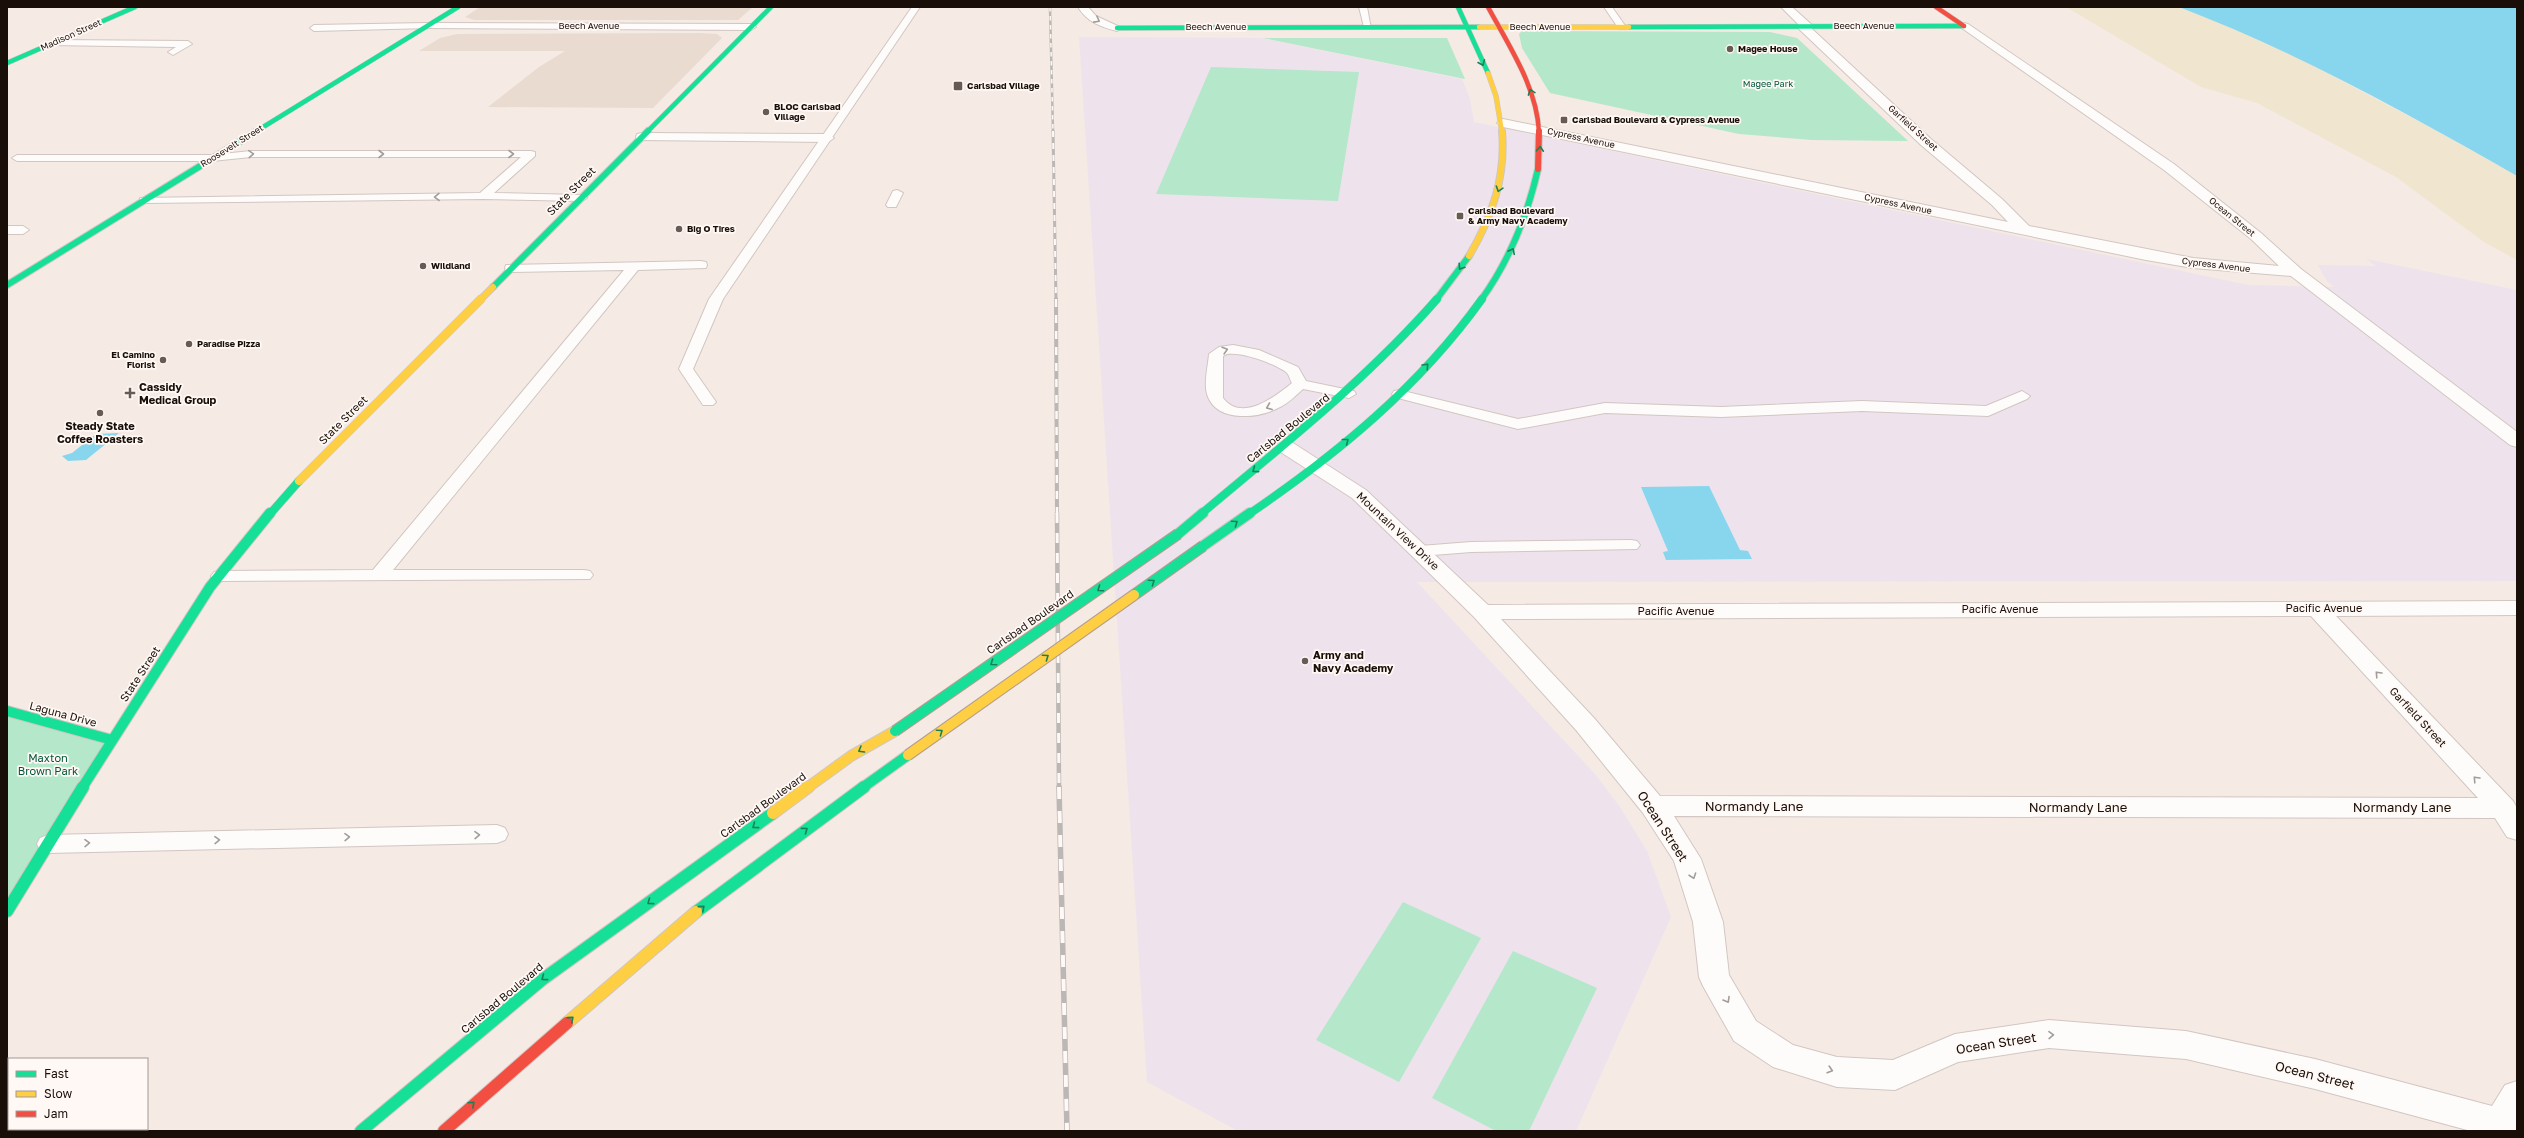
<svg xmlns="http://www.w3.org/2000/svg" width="2524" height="1138" viewBox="0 0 2524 1138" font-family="'Golos Text',sans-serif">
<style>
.commercial{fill:#e9dbd0}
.education{fill:#eee3ec}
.green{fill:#b5e7ca}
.sand{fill:#f0e6cf}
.water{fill:#88d6ed}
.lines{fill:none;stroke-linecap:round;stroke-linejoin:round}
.lane-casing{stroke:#d1c6c1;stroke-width:2}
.street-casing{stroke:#d1c6c1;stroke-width:2}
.fast-far4-casing{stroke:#d1c6c1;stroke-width:5.5}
.fast-far3-casing{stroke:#d1c6c1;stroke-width:8}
.fast-far2-casing{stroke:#d1c6c1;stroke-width:9}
.fast-far1-casing{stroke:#d1c6c1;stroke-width:12}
.fast-casing{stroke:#d1c6c1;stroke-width:14}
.slow-far4-casing{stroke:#d1c6c1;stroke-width:5.5}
.slow-far3-casing{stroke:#d1c6c1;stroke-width:8}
.slow-far2-casing{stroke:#d1c6c1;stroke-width:9}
.slow-far1-casing{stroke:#d1c6c1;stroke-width:12}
.slow-casing{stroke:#d1c6c1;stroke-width:14}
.jam-far2-casing{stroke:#d1c6c1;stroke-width:5.5}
.jam-far1-casing{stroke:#d1c6c1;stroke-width:8}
.jam-casing{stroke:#d1c6c1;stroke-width:14}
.lane{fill:#fefcfb;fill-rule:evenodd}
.street{fill:#fefcfb;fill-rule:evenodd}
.fast-far4{stroke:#16e098;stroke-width:4.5}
.fast-far3{stroke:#16e098;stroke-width:6}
.fast-far2{stroke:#16e098;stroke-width:8}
.fast-far1{stroke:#16e098;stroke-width:10}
.fast{stroke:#16e098;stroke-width:12}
.slow-far4{stroke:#ffcf43;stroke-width:4.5}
.slow-far3{stroke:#ffcf43;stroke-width:6}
.slow-far2{stroke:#ffcf43;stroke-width:8}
.slow-far1{stroke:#ffcf43;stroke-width:10}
.slow{stroke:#ffcf43;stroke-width:12}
.jam-far2{stroke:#f24e42;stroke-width:4.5}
.jam-far1{stroke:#f24e42;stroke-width:6}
.jam{stroke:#f24e42;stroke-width:12}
.rail-far4-casing{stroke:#bab7b5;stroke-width:2.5}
.rail-far3-casing{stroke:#bab7b5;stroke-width:3}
.rail-far2-casing{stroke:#bab7b5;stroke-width:4}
.rail-far1-casing{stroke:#bab7b5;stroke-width:4.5}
.rail-casing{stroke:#bab7b5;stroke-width:5.5}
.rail-far4{stroke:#fff8f4;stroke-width:1.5;stroke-dasharray:4.5;stroke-linecap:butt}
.rail-far3{stroke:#fff8f4;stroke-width:2;stroke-dasharray:6;stroke-linecap:butt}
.rail-far2{stroke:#fff8f4;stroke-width:2.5;stroke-dasharray:8;stroke-linecap:butt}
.rail-far1{stroke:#fff8f4;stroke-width:3;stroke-dasharray:10;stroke-linecap:butt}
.rail{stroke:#fff8f4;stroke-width:4;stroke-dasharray:12;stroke-linecap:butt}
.fast-bridge-casing{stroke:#b29d8f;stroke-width:12;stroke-linecap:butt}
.slow-bridge-casing{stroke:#b29d8f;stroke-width:12;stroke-linecap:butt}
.fast-bridge{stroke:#16e098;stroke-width:10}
.slow-bridge{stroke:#ffcf43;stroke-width:10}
.oneway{stroke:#a29d9a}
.oneway2{stroke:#178257}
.poi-dot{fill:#665b55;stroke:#fff8f4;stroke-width:1.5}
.labels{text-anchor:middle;stroke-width:3.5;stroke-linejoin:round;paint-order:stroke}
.far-street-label{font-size:9px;fill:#190e08;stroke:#fff8f4}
.far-poi-label{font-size:9px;font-weight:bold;fill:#190e08;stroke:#fff8f4;text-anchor:start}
.far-park-label{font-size:9px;fill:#02573a;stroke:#fff8f4}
.street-label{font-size:11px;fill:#190e08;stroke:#fff8f4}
.poi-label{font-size:11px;font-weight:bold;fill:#190e08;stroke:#fff8f4;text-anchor:start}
.park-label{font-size:11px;fill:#02573a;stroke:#fff8f4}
.near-street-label{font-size:13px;fill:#190e08;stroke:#fff8f4}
</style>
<rect width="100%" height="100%" fill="#f5eae4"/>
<g class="commercial">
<polygon points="480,7 753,7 738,20 474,20 465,17"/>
<polygon points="700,33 717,34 722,38 653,108 488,107 539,67 565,51 419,51 440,38 457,34"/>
</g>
<polygon class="education" points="1079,37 1261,38 1462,79 1470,99 1474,122 2248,285 2334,287 2326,280 2318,265 2376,266 2366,259 2517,290 2517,581 1417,582 1595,774 1620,807 1647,851 1671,917 1576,1131 1238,1131 1147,1082"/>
<g class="green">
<polygon points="1522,31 1770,32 1797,38 1908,141 1812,140 1739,134 1550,93 1522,48 1519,34"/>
<polygon points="1263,38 1447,38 1465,79"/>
<polygon points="1211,67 1359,72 1338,201 1156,194"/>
<polygon points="7,710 115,741 7,900"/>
<polygon points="1403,902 1481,938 1399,1082 1316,1040"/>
<polygon points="1513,951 1597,988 1529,1131 1496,1131 1432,1098"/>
</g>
<polygon class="sand" points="2066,7 2179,7 2223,24 2306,62 2435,130 2517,176 2517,260 2484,242 2396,177 2257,103 2201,87"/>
<g class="water">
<path d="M2179,7H2517V176C2408,114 2297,52 2179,7Z"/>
<polygon points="119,433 86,460 68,461 62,456 72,453 96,434"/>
<polygon points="1709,486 1740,550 1748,551 1752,559 1666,560 1663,552 1668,551 1641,487"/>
</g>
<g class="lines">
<g class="lane-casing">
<g id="lane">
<polygon points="912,7 920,7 723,299 693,369 716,402 713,405 703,405 679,369 709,299"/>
<polygon points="1359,7 1367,7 1371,29 1364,27"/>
<polygon points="1604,7 1612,7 1626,27 1625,29 1619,29"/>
<polygon points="427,23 431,26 430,28 314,31 310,28 314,25"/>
<polygon points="54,40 188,41 192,44 173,55 168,52 176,47 51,45 50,43"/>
<polygon points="251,151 531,151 535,152 535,156 494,193 581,195 587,198 581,201 483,199 144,203 140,202 140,198 480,193 521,157 251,157 212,161 17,161 12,158 17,155 212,155"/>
<polygon points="897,190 903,193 896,207 888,207 886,205 893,191"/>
<polygon points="7,226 23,226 29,230 23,234 7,234"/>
<polygon points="701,261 706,262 707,265 706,268 638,270 393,570 584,570 590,571 593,575 590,579 220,581 214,580 211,576 214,572 220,571 373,570 624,270 511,272 506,271 505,268 506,265"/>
<path d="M1233,345L1259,350L1298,367L1306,381L1354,391L1356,394L1349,398L1303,389C1295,396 1288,404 1278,408C1259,418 1219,423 1208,397C1203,385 1208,367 1209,354L1219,347ZM1227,354C1243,352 1273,363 1286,372C1289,374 1290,380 1292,383C1276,396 1242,423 1223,398V356Z"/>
<polygon points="1399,390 1518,419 1605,403 1721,407 1862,401 1986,406 2022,391 2030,396 2027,399 1988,416 1862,411 1721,417 1605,413 1518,429 1394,397 1392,394 1394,391"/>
<polygon points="1631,540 1637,541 1640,545 1637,549 1471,552 1420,556 1414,555 1411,551 1414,547 1420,546 1471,542"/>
<polygon points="497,825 505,828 508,834 505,840 497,843 48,853 40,850 37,844 40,838 48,835"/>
</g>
</g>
<g class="street-casing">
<g id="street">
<path d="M1078,7H1088L1096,16L1122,28L1117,31C1101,27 1087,22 1078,7Z"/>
<polygon points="1781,7 1792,7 1812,25 1812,29 1931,139 2002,199 2029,226 2193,258 2279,266 2251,239 2164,170 1959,26 1964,23 1968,24 2174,164 2261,233 2301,269 2517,432 2517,447 2510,445 2291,276 2193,268 2146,260 1503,127 1497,123 1503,119 2008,222 1992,205 1921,145 1799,29 1799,25"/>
<polygon points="427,23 751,24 756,27 751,30 423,28 423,24"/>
<polygon points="642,133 828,134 834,138 828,142 637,140 636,137 637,134"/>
<path d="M1286,441L1293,443L1366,490L1488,605L2517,601V615L2336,616L2513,801L2517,808V840L2507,837L2495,818L1674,816L1701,859L1723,922L1729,975L1756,1021L1793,1045L1837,1057L1893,1060L1955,1034L2049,1020L2186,1031L2315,1059L2492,1106L2505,1085L2517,1081V1131H2471L2315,1089L2186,1059L2049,1048L1958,1062L1895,1090L1837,1087L1773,1067L1734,1041L1703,986L1699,977L1693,922L1674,861L1643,813L1576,730L1474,617L1412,556L1352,498L1279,451L1276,447L1279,443ZM2311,616L2478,798L1660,796L1594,718L1501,619Z"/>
</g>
</g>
<g class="fast-far4-casing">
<g id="fast-far4">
<polyline points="1458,7 1488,73"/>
<polyline points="1629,27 1964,26"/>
<polyline points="1117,28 1479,27"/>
<polyline points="7,63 135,7"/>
<polyline points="255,132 458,7"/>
<polyline points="647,132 771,7"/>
</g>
</g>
<g class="fast-far3-casing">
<g id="fast-far3">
<polyline points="7,285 257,131"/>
<polyline points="493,287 648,131"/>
<polyline points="1436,300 1469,256"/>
<path d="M1481,300C1510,260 1527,217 1538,169"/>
</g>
</g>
<g class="fast-far2-casing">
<g id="fast-far2">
<polyline points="270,514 299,481"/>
<path d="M1201,514C1283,445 1366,380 1437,299"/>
<path d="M1249,514C1337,454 1419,387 1482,299"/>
</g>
</g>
<g class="fast-far1-casing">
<g id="fast-far1">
<polyline points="1178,534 1203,513"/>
<polyline points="1203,546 1250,513"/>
<polyline points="7,711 112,740"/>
<polyline points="82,788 210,587 270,513"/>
<polyline points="862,788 908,755"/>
</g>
</g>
<g class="fast-casing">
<g id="fast">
<polyline points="7,911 83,787"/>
<polyline points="696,912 864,787"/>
<polyline points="361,1131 543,979 773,813"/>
</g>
</g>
<g class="slow-far4-casing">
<g id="slow-far4">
<polyline points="1479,27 1629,27"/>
<polyline points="1488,73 1496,96 1502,132"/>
</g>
</g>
<g class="slow-far3-casing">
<g id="slow-far3">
<path d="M1469,256C1492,217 1506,177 1502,131"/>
<polyline points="480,300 493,287"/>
</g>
</g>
<g class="slow-far2-casing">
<polyline id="slow-far2" points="299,481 481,299"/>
</g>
<g class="slow-far1-casing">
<polyline id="slow-far1" points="807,788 851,756 895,731"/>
</g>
<g class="slow-casing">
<g id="slow">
<polyline points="773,813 808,787"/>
<polyline points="567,1023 696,912"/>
</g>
</g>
<g class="jam-far2-casing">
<g id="jam-far2">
<path d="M1488,7C1509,46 1537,87 1539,132"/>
<polyline points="1936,7 1964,26"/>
</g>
</g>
<g class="jam-far1-casing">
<polyline id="jam-far1" points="1538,169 1539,131"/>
</g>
<g class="jam-casing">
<polyline id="jam" points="444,1131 567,1023"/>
</g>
<use href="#lane" class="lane"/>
<use href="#street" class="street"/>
<use href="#fast-far4" class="fast-far4"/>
<use href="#fast-far3" class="fast-far3"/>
<use href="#fast-far2" class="fast-far2"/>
<use href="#fast-far1" class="fast-far1"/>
<use href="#fast" class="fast"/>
<use href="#slow-far4" class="slow-far4"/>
<use href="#slow-far3" class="slow-far3"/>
<use href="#slow-far2" class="slow-far2"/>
<use href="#slow-far1" class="slow-far1"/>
<use href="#slow" class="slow"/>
<use href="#jam-far2" class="jam-far2"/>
<use href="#jam-far1" class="jam-far1"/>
<use href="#jam" class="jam"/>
<g class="rail-far4-casing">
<polyline id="rail-far4" points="1050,7 1053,132"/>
</g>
<g class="rail-far3-casing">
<polyline id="rail-far3" points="1053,131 1056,300"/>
</g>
<g class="rail-far2-casing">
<polyline id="rail-far2" points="1056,299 1057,514"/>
</g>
<g class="rail-far1-casing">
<polyline id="rail-far1" points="1057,513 1059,788"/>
</g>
<g class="rail-casing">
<polyline id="rail" points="1059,787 1067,1131"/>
</g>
<use href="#rail-far4" class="rail-far4"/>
<use href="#rail-far3" class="rail-far3"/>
<use href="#rail-far2" class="rail-far2"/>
<use href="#rail-far1" class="rail-far1"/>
<use href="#rail" class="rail"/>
<g class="fast-bridge-casing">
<g id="fast-bridge">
<polyline points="1134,595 1203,546"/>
<polyline points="895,731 1178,534"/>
</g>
</g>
<g class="slow-bridge-casing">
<polyline id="slow-bridge" points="908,755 1134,595"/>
</g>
<use href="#fast-bridge" class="fast-bridge"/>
<use href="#slow-bridge" class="slow-bridge"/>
</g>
<defs><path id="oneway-chevron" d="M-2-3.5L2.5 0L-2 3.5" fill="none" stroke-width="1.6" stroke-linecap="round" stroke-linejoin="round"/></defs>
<g class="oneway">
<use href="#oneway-chevron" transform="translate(1097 20) rotate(28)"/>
<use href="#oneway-chevron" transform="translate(251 154) rotate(-3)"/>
<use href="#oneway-chevron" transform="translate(381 154)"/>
<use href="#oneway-chevron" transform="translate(511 154)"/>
<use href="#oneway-chevron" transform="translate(437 197) rotate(179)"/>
<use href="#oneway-chevron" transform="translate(1225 350) rotate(-16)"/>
<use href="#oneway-chevron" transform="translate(1269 407) rotate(158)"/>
<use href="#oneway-chevron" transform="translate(2378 674) rotate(-133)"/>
<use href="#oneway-chevron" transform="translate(2476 779) rotate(-133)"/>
<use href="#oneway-chevron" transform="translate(477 835) rotate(-1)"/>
<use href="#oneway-chevron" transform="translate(347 837) rotate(-1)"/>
<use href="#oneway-chevron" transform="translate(217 840) rotate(-1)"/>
<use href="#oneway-chevron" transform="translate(87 843) rotate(-1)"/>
<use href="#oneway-chevron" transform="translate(1693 876) rotate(71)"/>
<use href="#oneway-chevron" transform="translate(1727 1000) rotate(60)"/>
<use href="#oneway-chevron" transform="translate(2051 1035) rotate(-1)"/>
<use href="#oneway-chevron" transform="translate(1830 1070) rotate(17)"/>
</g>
<g class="oneway2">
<use href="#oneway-chevron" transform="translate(1482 63) rotate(67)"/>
<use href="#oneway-chevron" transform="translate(1531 92) rotate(-110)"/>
<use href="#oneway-chevron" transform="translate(1540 149) rotate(-87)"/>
<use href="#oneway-chevron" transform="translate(1499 189) rotate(108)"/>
<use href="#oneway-chevron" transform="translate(1512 251) rotate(-64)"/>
<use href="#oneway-chevron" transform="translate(1461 267) rotate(123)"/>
<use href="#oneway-chevron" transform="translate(1426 366) rotate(-47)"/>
<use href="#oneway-chevron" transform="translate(1346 441) rotate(-39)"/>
<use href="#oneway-chevron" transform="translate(1255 470) rotate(143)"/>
<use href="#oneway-chevron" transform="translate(1235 523) rotate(-35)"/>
<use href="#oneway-chevron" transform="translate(1152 582) rotate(-35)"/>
<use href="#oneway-chevron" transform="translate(1100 589) rotate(145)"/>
<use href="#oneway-chevron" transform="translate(1046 657) rotate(-35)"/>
<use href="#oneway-chevron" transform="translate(993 663) rotate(145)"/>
<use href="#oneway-chevron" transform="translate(940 732) rotate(-35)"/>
<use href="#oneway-chevron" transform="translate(861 750) rotate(150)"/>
<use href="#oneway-chevron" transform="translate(755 826) rotate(144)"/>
<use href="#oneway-chevron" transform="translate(805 830) rotate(-36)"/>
<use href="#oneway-chevron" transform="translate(650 902) rotate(144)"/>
<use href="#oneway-chevron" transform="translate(702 908) rotate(-40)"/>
<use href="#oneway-chevron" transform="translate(544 978) rotate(143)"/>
<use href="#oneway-chevron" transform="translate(571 1019) rotate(-41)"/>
<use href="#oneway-chevron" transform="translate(472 1104) rotate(-43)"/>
</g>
<g class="poi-dot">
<circle cx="1730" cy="49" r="4"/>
<rect x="953" y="81" width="10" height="10" rx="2"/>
<circle cx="766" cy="112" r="4"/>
<rect x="1560" y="116" width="8" height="8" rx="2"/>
<rect x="1456" y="212" width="8" height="8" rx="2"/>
<circle cx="679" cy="229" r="4"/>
<circle cx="423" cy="266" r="4"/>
<circle cx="189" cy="344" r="4"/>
<circle cx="163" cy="360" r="4"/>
<path d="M128 387h4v4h4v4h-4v4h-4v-4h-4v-4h4z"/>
<circle cx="100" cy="413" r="4"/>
<circle cx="1305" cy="661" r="4"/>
</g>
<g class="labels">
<g class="far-street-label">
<text x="589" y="29">Beech Avenue</text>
<text x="1864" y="29">Beech Avenue</text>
<text x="1216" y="30">Beech Avenue</text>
<text x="1540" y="30">Beech Avenue</text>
<text transform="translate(71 35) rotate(-24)" y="3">Madison Street</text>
<text transform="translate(1913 128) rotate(42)" y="3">Garfield Street</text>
<text transform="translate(1581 138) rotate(12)" y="3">Cypress Avenue</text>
<text transform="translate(232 146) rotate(-32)" y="3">Roosevelt Street</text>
<text transform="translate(1898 204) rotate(12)" y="3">Cypress Avenue</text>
<text transform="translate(2232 217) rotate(39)" y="3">Ocean Street</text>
<text transform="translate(2216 265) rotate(7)" y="3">Cypress Avenue</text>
</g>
<g class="far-poi-label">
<text x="1738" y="52">Magee House</text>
<text x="967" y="89">Carlsbad Village</text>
<text x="774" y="110">BLOC Carlsbad<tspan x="774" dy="10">Village</tspan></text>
<text x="1572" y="123">Carlsbad Boulevard &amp; Cypress Avenue</text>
<text x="1468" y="214">Carlsbad Boulevard<tspan x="1468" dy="10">&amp; Army Navy Academy</tspan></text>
<text x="687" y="232">Big O Tires</text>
<text x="431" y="269">Wildland</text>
<text x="197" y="347">Paradise Pizza</text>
<text x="155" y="358" text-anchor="end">El Camino<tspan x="155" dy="10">Florist</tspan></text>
</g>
<g class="far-park-label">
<text x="1768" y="87">Magee Park</text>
</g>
<g class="street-label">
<text transform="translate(571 191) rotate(-45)" y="4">State Street</text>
<text transform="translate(343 420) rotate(-45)" y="4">State Street</text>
<text transform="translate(1288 428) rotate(-39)" y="4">Carlsbad Boulevard</text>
<text transform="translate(1398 531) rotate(43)" y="4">Mountain View Drive</text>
<text x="2324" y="612">Pacific Avenue</text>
<text x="2000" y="613">Pacific Avenue</text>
<text x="1676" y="615">Pacific Avenue</text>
<text transform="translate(1030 622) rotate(-35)" y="4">Carlsbad Boulevard</text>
<text transform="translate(140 674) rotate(-57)" y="4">State Street</text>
<text transform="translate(63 714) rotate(15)" y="4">Laguna Drive</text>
<text transform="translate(2418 717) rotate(47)" y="4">Garfield Street</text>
<text transform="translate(763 805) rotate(-36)" y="4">Carlsbad Boulevard</text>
<text transform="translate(502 998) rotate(-40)" y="4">Carlsbad Boulevard</text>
</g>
<g class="poi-label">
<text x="139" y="391">Cassidy<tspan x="139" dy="13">Medical Group</tspan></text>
<text x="100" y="430" text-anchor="middle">Steady State<tspan x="100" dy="13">Coffee Roasters</tspan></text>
<text x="1313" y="659">Army and<tspan x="1313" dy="13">Navy Academy</tspan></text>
</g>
<g class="park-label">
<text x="48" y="762">Maxton<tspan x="48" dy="13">Brown Park</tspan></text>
</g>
<g class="near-street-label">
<text x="1754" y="811">Normandy Lane</text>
<text x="2078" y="812">Normandy Lane</text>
<text x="2402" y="812">Normandy Lane</text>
<text transform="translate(1663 826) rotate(57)" y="5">Ocean Street</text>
<text transform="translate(1996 1043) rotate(-9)" y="5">Ocean Street</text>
<text transform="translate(2315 1075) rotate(14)" y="5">Ocean Street</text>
</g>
</g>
<rect width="2524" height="1138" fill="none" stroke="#190e08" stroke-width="16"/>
<rect x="8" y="1058" width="140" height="72" fill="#fff8f4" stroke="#a39a96"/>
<rect x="16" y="1071" width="20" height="6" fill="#16e098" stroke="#a39a96"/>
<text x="44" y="1078" font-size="12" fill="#190e08">Fast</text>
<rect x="16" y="1091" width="20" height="6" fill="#ffcf43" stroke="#a39a96"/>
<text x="44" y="1098" font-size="12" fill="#190e08">Slow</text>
<rect x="16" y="1111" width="20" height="6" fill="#f24e42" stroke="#a39a96"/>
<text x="44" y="1118" font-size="12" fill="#190e08">Jam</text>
</svg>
